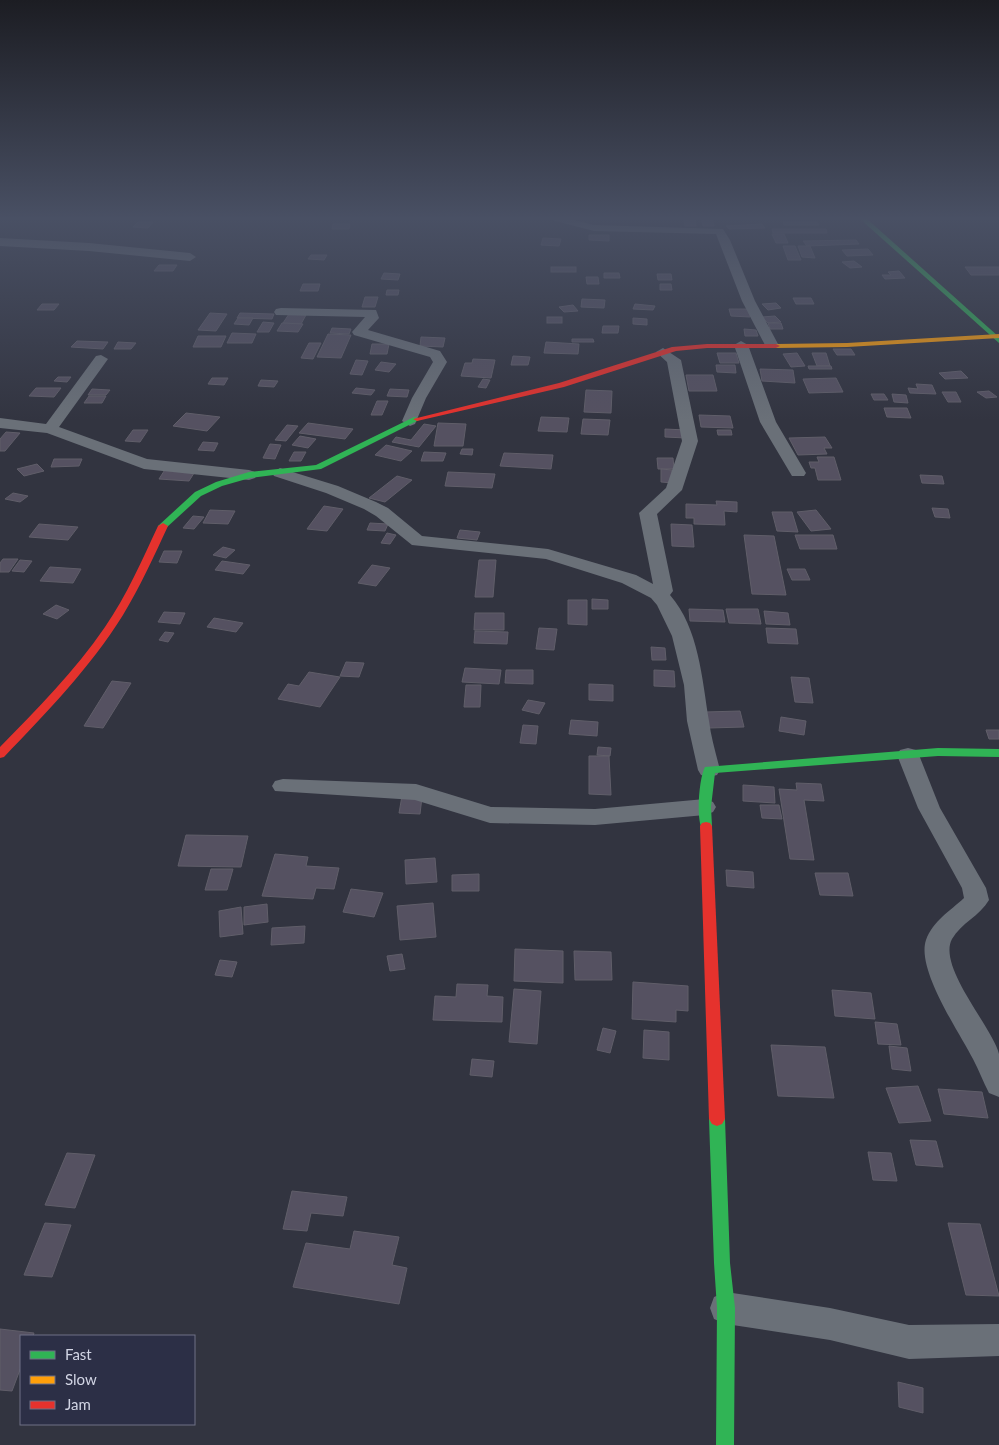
<svg xmlns="http://www.w3.org/2000/svg" width="999" height="1445" viewBox="0 0 999 1445" font-family="Lato,sans-serif">
<style>
.building{fill:#555161;stroke:#605e69}
.lines{fill:none;stroke-linecap:round;stroke-linejoin:round}
.street{fill:#6a7078;fill-rule:evenodd}
.fast{fill:#30b455;fill-rule:evenodd}
.slow{fill:#ff9f0a;fill-rule:evenodd}
.jam{fill:#e5322d;fill-rule:evenodd}
</style>
<rect width="100%" height="100%" fill="#323440"/>
<g class="building">
<polygon points="684,218 695,218 696,226 685,226"/>
<polygon points="701,218 712,218 714,226 703,226"/>
<polygon points="138,222 153,222 148,228 133,227"/>
<polygon points="783,222 817,222 819,225 784,225"/>
<polygon points="333,224 350,224 349,229 332,229"/>
<polygon points="762,224 765,228 729,229 726,226"/>
<polygon points="772,229 826,229 827,233 773,233"/>
<polygon points="772,234 784,234 788,243 776,243"/>
<polygon points="589,235 609,235 609,241 589,240"/>
<polygon points="543,238 561,239 559,246 541,245"/>
<polygon points="856,240 859,244 807,246 803,241"/>
<polygon points="783,246 795,246 801,260 788,260"/>
<polygon points="798,246 810,246 815,258 802,257"/>
<polygon points="868,249 873,255 847,256 842,250"/>
<polygon points="311,255 327,255 324,260 308,259"/>
<polygon points="854,261 862,267 850,268 842,262"/>
<polygon points="159,265 177,265 173,271 154,271"/>
<rect x="551" y="267" width="25" height="5"/>
<polygon points="965,267 999,267 999,275 971,275"/>
<polygon points="899,271 905,278 885,279 882,275 891,275 888,272"/>
<polygon points="384,273 400,274 398,280 381,279"/>
<polygon points="604,273 619,273 620,278 604,278"/>
<polygon points="657,274 671,274 672,280 658,280"/>
<polygon points="586,277 598,277 599,284 587,284"/>
<polygon points="303,284 320,284 318,291 300,291"/>
<polygon points="660,284 671,284 672,290 660,290"/>
<polygon points="387,290 399,290 398,295 386,295"/>
<polygon points="365,297 378,297 375,307 362,307"/>
<polygon points="793,298 811,298 814,304 796,304"/>
<polygon points="582,299 605,300 604,308 581,307"/>
<polygon points="776,303 781,308 768,310 762,304"/>
<polygon points="42,304 59,304 54,310 37,310"/>
<polygon points="635,304 655,306 653,310 633,309"/>
<polygon points="573,305 578,311 564,312 559,307"/>
<polygon points="729,309 749,309 750,317 731,316"/>
<polygon points="210,313 227,314 216,331 198,330"/>
<polygon points="240,313 274,314 272,319 237,318"/>
<polygon points="289,314 306,315 301,324 283,323"/>
<polygon points="775,316 781,322 768,323 762,317"/>
<rect x="547" y="317" width="15" height="6"/>
<polygon points="238,318 253,318 249,325 234,324"/>
<polygon points="633,318 647,319 647,325 633,324"/>
<polygon points="263,322 274,323 269,332 257,332"/>
<polygon points="282,323 303,324 298,332 277,331"/>
<polygon points="768,323 781,323 783,329 770,329"/>
<polygon points="603,326 619,326 618,333 602,333"/>
<polygon points="332,328 351,329 349,334 330,333"/>
<polygon points="744,329 756,330 758,336 745,336"/>
<polygon points="232,333 256,334 252,343 227,343"/>
<polygon points="328,334 351,335 341,358 317,357"/>
<polygon points="198,336 226,336 221,347 193,347"/>
<polygon points="421,337 445,338 443,347 420,346"/>
<polygon points="572,339 593,339 594,342 572,342"/>
<polygon points="77,341 108,342 103,349 71,347"/>
<polygon points="118,342 136,343 131,349 114,349"/>
<polygon points="546,342 579,344 578,354 544,353"/>
<polygon points="309,343 321,343 313,359 301,358"/>
<polygon points="372,344 389,344 387,354 370,354"/>
<polygon points="833,349 851,349 855,355 837,355"/>
<polygon points="717,353 736,353 739,363 720,363"/>
<polygon points="797,353 805,366 791,367 783,354"/>
<polygon points="812,353 826,353 830,366 817,366"/>
<polygon points="513,356 530,357 528,365 511,365"/>
<polygon points="473,359 495,360 491,378 461,376 465,363 472,363"/>
<polygon points="356,360 368,361 362,375 350,374"/>
<polygon points="381,362 396,364 389,372 375,370"/>
<polygon points="716,365 735,365 736,373 717,372"/>
<polygon points="808,366 831,366 832,369 809,369"/>
<polygon points="760,369 793,370 795,383 762,381"/>
<polygon points="961,371 968,378 945,379 939,373"/>
<polygon points="686,375 713,375 717,391 689,391"/>
<polygon points="58,377 71,377 67,382 54,381"/>
<polygon points="212,378 228,378 224,385 208,384"/>
<polygon points="836,378 843,392 809,393 803,379"/>
<polygon points="483,379 490,380 486,388 478,387"/>
<polygon points="261,380 278,381 274,387 258,386"/>
<polygon points="916,384 932,385 936,394 910,393 908,388 918,389"/>
<polygon points="36,388 61,388 54,397 29,396"/>
<polygon points="356,388 375,390 371,395 352,393"/>
<polygon points="92,389 110,390 106,395 88,395"/>
<polygon points="390,389 409,390 407,397 387,396"/>
<polygon points="586,390 612,391 611,413 584,412"/>
<polygon points="989,391 997,397 986,398 977,392"/>
<polygon points="942,392 956,392 961,402 948,402"/>
<polygon points="871,394 884,394 888,400 874,400"/>
<polygon points="892,394 906,395 908,403 894,402"/>
<polygon points="89,396 106,396 102,403 84,403"/>
<polygon points="377,401 388,401 382,415 371,415"/>
<polygon points="884,408 907,408 911,418 887,417"/>
<polygon points="186,413 220,417 207,431 173,426"/>
<polygon points="699,415 730,416 733,428 701,427"/>
<polygon points="541,417 569,418 567,432 538,431"/>
<polygon points="583,419 610,420 608,435 581,434"/>
<polygon points="308,423 353,429 345,439 299,433"/>
<polygon points="438,423 466,424 463,446 434,446"/>
<polygon points="424,424 436,426 419,447 392,442 396,437 411,440"/>
<polygon points="287,425 298,426 286,441 275,440"/>
<polygon points="665,429 686,430 686,438 665,437"/>
<polygon points="133,430 148,430 140,442 125,441"/>
<polygon points="717,430 731,430 732,435 718,435"/>
<polygon points="6,432 20,433 5,451 0,451 0,439"/>
<polygon points="300,436 316,439 308,448 292,445"/>
<polygon points="825,437 832,448 824,448 827,454 798,455 789,438"/>
<polygon points="203,442 218,443 214,451 198,450"/>
<polygon points="270,444 281,445 275,459 263,458"/>
<polygon points="386,445 412,451 401,461 375,455"/>
<polygon points="462,449 473,449 472,455 460,454"/>
<polygon points="294,452 306,452 301,461 289,461"/>
<polygon points="424,452 446,453 443,461 421,461"/>
<polygon points="504,453 553,455 551,469 500,466"/>
<polygon points="817,457 834,457 841,480 818,480 815,468 811,468 809,462 819,462"/>
<polygon points="657,458 673,458 674,469 658,469"/>
<polygon points="54,459 82,459 79,466 51,467"/>
<polygon points="37,464 44,471 24,476 17,469"/>
<polygon points="166,468 196,470 189,481 159,479"/>
<polygon points="661,469 672,470 673,483 661,482"/>
<polygon points="448,472 495,474 492,488 445,486"/>
<polygon points="920,475 942,476 944,484 922,483"/>
<polygon points="397,476 412,480 385,502 369,498"/>
<polygon points="13,493 28,496 20,502 5,499"/>
<polygon points="716,501 737,502 737,512 724,511 725,525 694,524 694,518 686,518 686,504 717,505"/>
<polygon points="324,506 343,509 327,531 307,529"/>
<polygon points="932,508 948,509 950,518 935,517"/>
<polygon points="210,510 235,511 228,524 203,523"/>
<polygon points="816,510 831,529 811,531 797,512"/>
<polygon points="772,512 792,512 798,532 777,531"/>
<polygon points="193,516 204,517 194,529 183,528"/>
<polygon points="370,523 388,524 385,531 367,530"/>
<polygon points="39,524 78,527 68,540 29,537"/>
<polygon points="671,524 692,525 694,547 672,546"/>
<polygon points="460,530 480,532 477,540 457,538"/>
<polygon points="387,533 396,535 390,544 381,543"/>
<polygon points="744,535 774,536 786,595 752,594"/>
<polygon points="795,535 833,535 837,549 800,549"/>
<polygon points="223,547 235,550 226,558 213,555"/>
<polygon points="164,551 182,551 177,563 159,562"/>
<polygon points="3,559 18,559 9,572 0,572 0,563"/>
<polygon points="20,560 32,561 24,572 12,571"/>
<polygon points="479,560 496,560 493,597 475,597"/>
<polygon points="222,561 250,565 243,574 215,570"/>
<polygon points="372,565 390,568 376,586 358,583"/>
<polygon points="50,567 81,569 73,583 40,581"/>
<polygon points="787,569 805,569 810,580 792,580"/>
<polygon points="592,599 608,600 608,609 592,609"/>
<polygon points="568,600 587,600 587,625 568,624"/>
<polygon points="56,605 69,610 57,619 43,614"/>
<polygon points="689,609 723,610 725,622 690,621"/>
<polygon points="726,609 758,609 761,624 729,623"/>
<polygon points="764,611 788,613 790,625 766,624"/>
<polygon points="164,612 185,613 180,624 158,622"/>
<polygon points="475,613 504,613 504,630 474,630"/>
<polygon points="214,618 243,623 236,632 207,627"/>
<polygon points="539,628 557,629 554,650 536,649"/>
<polygon points="766,628 796,629 798,644 768,643"/>
<polygon points="475,631 508,632 507,644 474,643"/>
<polygon points="165,632 174,633 168,642 159,640"/>
<polygon points="651,647 665,648 666,660 652,660"/>
<polygon points="346,662 364,663 359,677 340,676"/>
<polygon points="465,668 501,670 499,684 462,682"/>
<polygon points="506,670 533,670 533,684 505,683"/>
<polygon points="654,670 674,671 675,687 654,686"/>
<polygon points="309,672 340,677 320,707 278,699 288,684 299,686"/>
<polygon points="791,677 809,678 813,703 795,702"/>
<polygon points="112,681 131,683 103,728 84,726"/>
<polygon points="589,684 613,685 613,701 589,700"/>
<polygon points="466,685 481,685 480,707 464,707"/>
<polygon points="528,700 545,703 539,714 522,710"/>
<polygon points="740,711 744,727 709,728 705,712"/>
<polygon points="781,717 806,721 804,735 779,731"/>
<polygon points="571,720 598,722 597,736 569,734"/>
<polygon points="523,725 538,726 536,744 520,743"/>
<polygon points="986,730 999,730 999,739 989,739"/>
<polygon points="598,747 611,748 610,756 597,755"/>
<polygon points="589,756 609,756 611,795 589,794"/>
<polygon points="796,783 821,784 824,801 804,800 814,860 790,859 779,789 797,790"/>
<polygon points="743,785 774,787 775,803 743,801"/>
<polygon points="402,796 422,797 420,814 399,813"/>
<polygon points="760,805 779,805 782,819 762,818"/>
<polygon points="186,835 248,836 241,867 178,866"/>
<polygon points="275,854 308,857 306,866 339,868 334,889 316,888 313,899 262,896"/>
<polygon points="435,858 437,882 406,884 405,860"/>
<polygon points="211,869 233,869 227,890 205,890"/>
<polygon points="726,870 753,872 754,888 727,886"/>
<polygon points="815,873 848,873 853,896 820,895"/>
<polygon points="479,874 479,891 452,891 452,875"/>
<polygon points="351,889 383,893 374,917 343,912"/>
<polygon points="433,903 436,937 400,940 397,906"/>
<polygon points="267,904 268,922 244,925 244,907"/>
<polygon points="241,907 243,934 220,937 219,911"/>
<polygon points="305,926 304,943 271,945 272,928"/>
<polygon points="515,949 563,951 563,983 514,981"/>
<polygon points="574,951 611,952 612,980 575,980"/>
<polygon points="402,954 405,969 390,971 387,956"/>
<polygon points="220,960 237,962 232,977 215,975"/>
<polygon points="633,982 688,986 688,1011 676,1010 676,1022 632,1019"/>
<polygon points="457,984 488,985 487,996 503,997 502,1022 433,1020 435,996 456,997"/>
<polygon points="514,989 541,991 537,1044 509,1042"/>
<polygon points="832,990 871,993 875,1019 835,1016"/>
<polygon points="875,1022 897,1024 901,1045 878,1044"/>
<polygon points="603,1028 616,1031 610,1053 597,1050"/>
<polygon points="644,1030 669,1032 669,1060 643,1058"/>
<polygon points="771,1045 825,1047 834,1098 778,1096"/>
<polygon points="889,1046 907,1048 911,1071 892,1069"/>
<polygon points="472,1059 494,1061 492,1077 470,1075"/>
<polygon points="918,1086 931,1121 899,1123 886,1088"/>
<polygon points="938,1089 982,1092 988,1118 944,1114"/>
<polygon points="910,1140 936,1141 943,1167 916,1165"/>
<polygon points="868,1152 891,1153 897,1181 873,1180"/>
<polygon points="67,1153 95,1155 75,1208 45,1205"/>
<polygon points="292,1191 347,1197 343,1216 311,1213 307,1231 283,1229"/>
<polygon points="45,1223 71,1225 52,1277 24,1275"/>
<polygon points="948,1223 980,1224 999,1296 966,1295"/>
<polygon points="354,1231 399,1237 392,1265 407,1268 399,1304 293,1287 306,1243 350,1249"/>
<polygon points="0,1329 34,1333 33,1336 21,1336 21,1367 12,1391 0,1390"/>
<polygon points="898,1382 923,1388 923,1413 899,1407"/>
</g>
<g class="lines">
<g class="street">
<polygon points="544,218 566,218 594,225 723,229 730,240 755,301 778,344 771,348 766,347 742,301 716,234 594,231"/>
<polygon points="0,238 89,243 190,253 196,257 190,261 89,251 0,246"/>
<polygon points="281,308 376,310 379,318 368,330 440,351 447,362 426,398 415,424 410,426 402,421 412,398 433,362 430,357 354,335 352,332 365,317 276,315 274,312 276,309"/>
<polygon points="741,341 748,345 776,422 806,473 804,476 792,476 760,422 734,345"/>
<path d="M663,348L681,360L698,441L682,490L657,514L673,591L670,595C699,628 702,679 709,721C711,737 716,754 720,770L717,775L709,777L701,775L698,770L687,721L684,685L672,636L657,605L651,598L622,583L546,559L412,545L376,516L364,509L326,493L274,476L272,473L280,468L286,470L338,486L376,502L388,508L422,536L548,549L636,575L653,584L639,513L666,488L682,441L667,362L656,352Z"/>
<polygon points="101,355 108,359 59,427 147,459 249,470 255,472 257,475 255,478 249,480 144,469 47,433 0,428 0,418 46,424 96,356"/>
<path d="M908,748L916,750L919,755L940,808L986,888L989,900C980,916 961,923 952,939C937,967 993,1028 999,1054C999,1067 999,1084 999,1097L989,1093C983,1082 979,1070 973,1059C959,1032 916,969 926,940C933,921 950,911 964,898L962,888L918,808L897,755L900,750Z"/>
<polygon points="283,779 416,784 491,807 595,809 705,799 713,802 716,807 713,812 705,815 595,825 490,823 415,800 275,791 272,786 275,781"/>
<polygon points="726,1292 830,1308 909,1325 999,1324 999,1356 909,1359 830,1340 726,1324 714,1319 710,1308 714,1297"/>
</g>
<g class="fast">
<polygon points="859,218 866,218 999,337 999,343"/>
<polygon points="414,417 421,419 321,469 250,478 222,486 201,496 166,528 163,529 158,526 195,492 216,482 249,472 316,465"/>
<path d="M938,748L999,749V757L938,756L715,773L711,807L712,826L710,829H702C696,818 699,778 705,767Z"/>
<polygon points="717,1112 722,1114 725,1119 730,1263 735,1308 734,1445 716,1445 717,1308 714,1263 709,1119 712,1114"/>
</g>
<polygon class="slow" points="999,334 999,338 847,347 776,348 772,346 776,344 847,343"/>
<g class="jam">
<polygon points="707,344 776,344 780,346 776,348 707,348 676,351 564,387 417,421 413,419 559,383 672,347"/>
<path d="M163,523L168,526C154,556 140,587 123,615C90,668 47,712 4,757L0,758V747C37,709 75,671 105,627C127,595 142,560 158,526Z"/>
<polygon points="706,822 710,823 712,826 725,1119 722,1124 717,1126 712,1124 709,1119 700,826 702,823"/>
</g>
</g>
<linearGradient id="sky" x2="0" y2="1"><stop stop-color="#1c1d23"/><stop offset="0.52" stop-color="#495064"/><stop offset="1" stop-color="#495064" stop-opacity="0"/></linearGradient>
<rect width="999" height="420" fill="url(#sky)"/>
<rect x="20" y="1335" width="175" height="90" fill="#2c2f46" stroke="#6e7185"/>
<rect x="30" y="1351" width="25" height="8" fill="#30b455" stroke="#6e7185"/>
<text x="65" y="1360" font-size="15" fill="#d2d5e4">Fast</text>
<rect x="30" y="1376" width="25" height="8" fill="#ff9f0a" stroke="#6e7185"/>
<text x="65" y="1385" font-size="15" fill="#d2d5e4">Slow</text>
<rect x="30" y="1401" width="25" height="8" fill="#e5322d" stroke="#6e7185"/>
<text x="65" y="1410" font-size="15" fill="#d2d5e4">Jam</text>
</svg>
